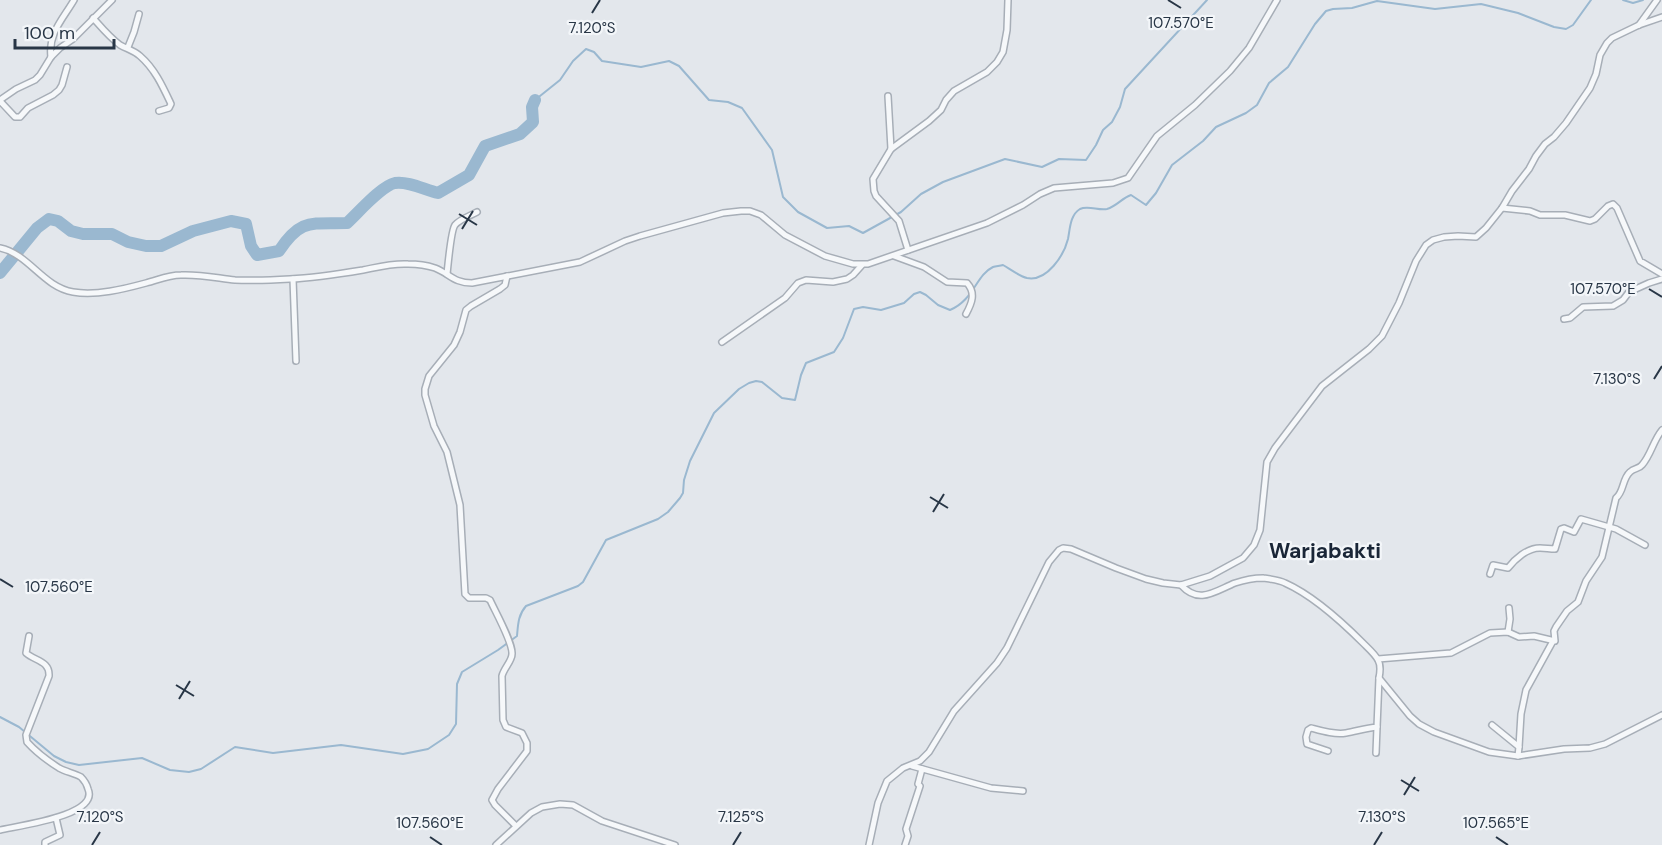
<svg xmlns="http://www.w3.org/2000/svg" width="1662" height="845" viewBox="0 0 1662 845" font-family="'DM Sans',sans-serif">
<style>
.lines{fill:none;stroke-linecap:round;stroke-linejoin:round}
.stream{stroke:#9ab8d0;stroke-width:2}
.river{stroke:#9ab8d0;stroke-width:12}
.street-casing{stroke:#a7aeb7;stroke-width:8}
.street{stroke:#f6f8fa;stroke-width:5}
.ticks{fill:none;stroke:#283646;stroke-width:2}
.labels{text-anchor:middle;stroke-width:4.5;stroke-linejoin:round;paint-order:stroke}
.quarter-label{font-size:21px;font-weight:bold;fill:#1a2637;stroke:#f3f6f9}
.ticks-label{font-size:15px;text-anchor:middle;fill:#283646;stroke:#f3f6f9;stroke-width:4.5;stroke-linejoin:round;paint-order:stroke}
</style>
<rect width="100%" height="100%" fill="#e3e7ec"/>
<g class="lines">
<g class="stream">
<polyline points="1623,0 1633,3 1643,0"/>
<polyline points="535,100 560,80 573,61 586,49 594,52 602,61 641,67 669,61 679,66 709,100 728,102 742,108 772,150 783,197 798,212 827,228 849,226 863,233 901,212 921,194 943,182 1005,159 1042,167 1059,159 1086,160 1096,145 1103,130 1112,122 1120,107 1125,89 1207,0"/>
<path d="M0,717L19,727L54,756L66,762L79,765L142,758L170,770L189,772L201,769L235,747L273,753L341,745L403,754L428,749L449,735L456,724L457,684L462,672L498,650L517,636C518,625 518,615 526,606L578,586L583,582L606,540L658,519L668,512L680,498L683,493L684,480L690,461L714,413L739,389L749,383L756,381L762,382L782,398L795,400L801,375L806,363L834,352L843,338L854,309L863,307L881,310L904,303L914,294L920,292L926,295L938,305L950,310C974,300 976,275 993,267C996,266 999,266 1003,265C1010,269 1019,276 1027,278C1047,282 1064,255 1068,239C1070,229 1070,215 1080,209C1088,205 1099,211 1107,209C1117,206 1122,198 1131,195L1146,205L1156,193L1172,165L1203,141L1216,127L1246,113L1257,105L1269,83L1288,67L1315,24L1326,11L1333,9L1352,8L1377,1L1435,9L1481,4L1518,13L1554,27L1566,29L1573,25L1591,0"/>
</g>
<path class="river" d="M0,273L37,228L49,219L58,221L71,231L83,234H112L128,242L146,246H161L193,231L231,221L246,224L251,246L257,255L279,251C301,218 311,224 347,223C358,213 381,186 395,183C409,181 425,190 438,193L469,175L485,146L520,134L533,122L532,107L535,100"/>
<g class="street-casing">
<g id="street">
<path d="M93,18C101,27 110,38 120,45C127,49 133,50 140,56C155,69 163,87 171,104L169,108L159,111"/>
<polyline points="1639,25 1657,0"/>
<polyline points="128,47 134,32 139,14"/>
<path d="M51,57C48,33 63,19 74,0"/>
<polyline points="888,96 891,149"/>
<polyline points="0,100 16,89 35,80 40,75 51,57 60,48 73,39 112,0"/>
<polyline points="0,101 15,117 20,117 28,108 53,95 59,90 62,85 67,67"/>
<polyline points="1502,208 1530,211 1540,215 1565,215 1590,221 1595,219 1608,206 1613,204 1617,208 1640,261 1662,274"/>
<path d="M0,248C29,254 43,287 73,292C96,296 124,289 146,283C158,280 168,275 181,275C199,274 217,278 235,280C254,281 272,280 290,279C314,278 339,274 363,270C378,267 392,263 408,264C417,264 426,265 435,268C450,274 454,283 472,283L580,262L625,241L640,236L723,213L741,211H750L761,215L785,235L825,256L853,264H868L987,223L1023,205L1040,194L1054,188L1113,183L1128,178L1157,136L1195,105L1230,71L1249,48L1277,0"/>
<polyline points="908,250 899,221 876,196 874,191 873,179 891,149 929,121 941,110 946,100 954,91 987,72 997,62 1003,52 1007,30 1008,0"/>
<path d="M894,256L924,267L947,282L967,283C976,293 972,303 966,314"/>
<path d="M447,274C448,265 451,230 455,225C460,219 470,216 477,212"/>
<path d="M507,276L505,285L500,289L471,306L466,310L460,332L454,345L429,376L425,389V395L434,426L447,452L460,505L465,594L469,598H486L490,600C495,611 513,643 512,654C512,661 504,668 502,676L503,720L506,727L522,733L527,743V751L498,789L492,800L495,805L516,826"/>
<polyline points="293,279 296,361"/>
<polyline points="1564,319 1570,318 1583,307 1613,306 1623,300 1629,292 1649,283 1662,279"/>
<polyline points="722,342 785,298 798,283 806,280 833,282 847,279 853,275 862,265"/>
<path d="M1490,574L1493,565L1508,568C1515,559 1527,548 1540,548C1545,548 1550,549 1555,549L1561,529L1564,528L1574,532L1581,519L1616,529L1645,545"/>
<path d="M1181,585C1199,605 1215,591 1235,583C1244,580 1253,578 1263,578C1270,579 1279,580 1285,583C1312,595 1342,622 1363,643C1368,648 1375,654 1378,660C1381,665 1380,673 1379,678L1410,716L1419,724L1434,732L1489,752L1518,756L1564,749L1590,748L1605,744L1662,715"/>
<polyline points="1508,632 1510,619 1509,608"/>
<path d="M1378,659L1451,653L1490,633L1508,632L1519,637L1534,636L1555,641L1554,631L1556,627L1567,611L1578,602L1586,581L1602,557L1616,498C1624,492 1622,479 1630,472C1634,468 1639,469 1642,465C1651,455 1653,441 1662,430"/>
<polyline points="1492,725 1519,747 1518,756"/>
<polyline points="1519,747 1521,714 1526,690 1553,641"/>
<path d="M1328,751L1307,744L1306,737L1308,730L1311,728C1322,731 1335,735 1346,733C1357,731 1366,728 1377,727L1379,678"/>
<polyline points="1376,753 1377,727"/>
<polyline points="912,766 991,788 1023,791"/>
<path d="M0,830C16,826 100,816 88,789C87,785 84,780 81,777C74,773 66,772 59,768C48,761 36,752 27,742L26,735L49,676C50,661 35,661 26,653L29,636"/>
<polyline points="45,845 45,842 60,835 56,818"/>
<polyline points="496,845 531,813 542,807 560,804 573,805 602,821 675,845"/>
<polyline points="869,845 878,803 887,781 903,768 920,761 929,752 954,711 997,663 1007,648 1049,562 1059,550 1063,548 1071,549 1116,568 1146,579 1163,583 1181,585 1210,576 1243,558 1254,545 1260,530 1267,462 1275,448 1322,386 1369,349 1382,336 1399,303 1416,261 1426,245 1433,240 1444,237 1458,236 1476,237 1486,228 1502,208 1512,191 1529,169 1536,156 1545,144 1554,137 1566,123 1590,88 1596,74 1600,55 1607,43 1612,38 1639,25 1662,17"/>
<polyline points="905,845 908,836 906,829 920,786 918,784 922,769"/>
</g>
</g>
<use href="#street" class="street"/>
</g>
<path class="ticks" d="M1168,0L1181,8M592,13L600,0M459,214L477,225M462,229L473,211M1649,289L1662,297M1654,379L1662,366M930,497L948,508M933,512L944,494M0,579L13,587M176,685L194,696M179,699L190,681M1401,780L1419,791M1404,795L1415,777M430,837L442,845M1496,837L1508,845M92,845L100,832M733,845L741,832M1374,845L1382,832"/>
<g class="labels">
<g class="quarter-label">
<text x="1325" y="558">Warjabakti</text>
</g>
</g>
<g class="ticks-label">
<text x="1181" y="28">107.570°E</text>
<text x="592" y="33">7.120°S</text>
<text x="1603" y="294">107.570°E</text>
<text x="1617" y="384">7.130°S</text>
<text x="59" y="592">107.560°E</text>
<text x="100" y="822">7.120°S</text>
<text x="741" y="822">7.125°S</text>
<text x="1382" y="822">7.130°S</text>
<text x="430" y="828">107.560°E</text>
<text x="1496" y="828">107.565°E</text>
</g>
<path d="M15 39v9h99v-9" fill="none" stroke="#283646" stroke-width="3"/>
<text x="24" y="39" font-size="18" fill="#283646" stroke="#f3f6f9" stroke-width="4.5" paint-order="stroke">100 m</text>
</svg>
